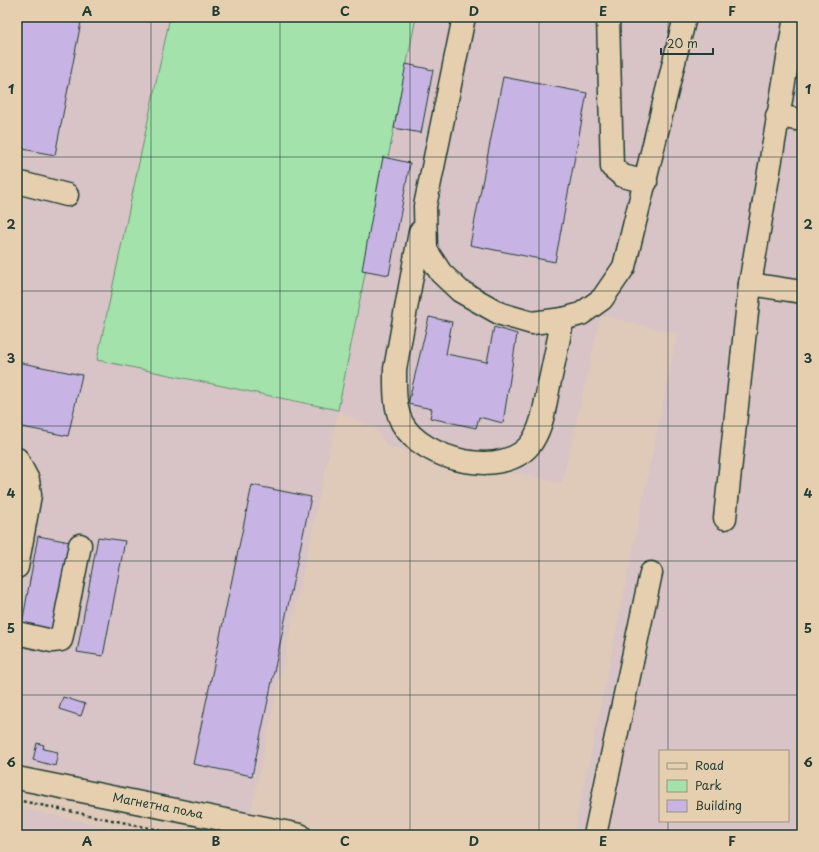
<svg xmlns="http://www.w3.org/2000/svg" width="819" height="852" viewBox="0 0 819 852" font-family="'Playpen Sans',sans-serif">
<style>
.built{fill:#d8c3c6;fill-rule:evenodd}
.green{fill:#a3e2ab;stroke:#619070}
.building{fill:#c8b4e4;stroke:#1f3d34}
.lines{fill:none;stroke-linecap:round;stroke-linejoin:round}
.minor-casing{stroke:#1f3d34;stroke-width:25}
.path{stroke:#1f3d34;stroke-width:2.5;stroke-dasharray:3 3;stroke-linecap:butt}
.minor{stroke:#e5cfae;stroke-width:22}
.grid{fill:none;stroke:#1f3d34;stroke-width:1;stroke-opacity:0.55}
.labels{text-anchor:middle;stroke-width:3;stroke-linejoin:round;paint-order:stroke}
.street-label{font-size:12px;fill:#1f3d34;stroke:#e5cfae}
.neatline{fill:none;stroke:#1f3d34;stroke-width:1.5}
.grid-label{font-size:13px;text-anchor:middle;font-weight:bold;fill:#1f3d34}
</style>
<rect width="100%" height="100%" fill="#dfcab9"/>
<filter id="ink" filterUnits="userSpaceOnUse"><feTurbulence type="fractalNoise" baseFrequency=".025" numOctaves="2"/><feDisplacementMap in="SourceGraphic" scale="8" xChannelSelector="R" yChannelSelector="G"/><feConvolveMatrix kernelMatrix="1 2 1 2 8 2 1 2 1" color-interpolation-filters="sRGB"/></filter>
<g filter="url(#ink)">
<g class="built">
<path d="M17,17H170L97,360L338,410L416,17H802V835H574L677,334L601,315L562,483L387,446L375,428L338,411L250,815L17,764ZM660,751H788V821H660Z"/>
<polygon points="17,808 149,835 17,835"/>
</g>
<polygon class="green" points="170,17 416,17 338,410 97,360"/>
<g class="building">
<polygon points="17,17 82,17 55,155 17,148"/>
<polygon points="406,64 433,70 421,133 394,128"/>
<polygon points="503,77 587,93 555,262 470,245"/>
<polygon points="383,157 410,163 389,275 362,270"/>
<polygon points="429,317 452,322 446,354 487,362 494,327 517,334 503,423 479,417 476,428 430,418 432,409 408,404"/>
<polygon points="17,362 82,375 68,436 17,426"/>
<polygon points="252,485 311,497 252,776 193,764"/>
<polygon points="38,536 70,542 53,630 22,624"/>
<polygon points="98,537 125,541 103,656 77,652"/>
<polygon points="63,697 85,704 81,716 59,709"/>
<polygon points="37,743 44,745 43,749 58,752 55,766 33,760"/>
</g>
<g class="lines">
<g class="minor-casing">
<g id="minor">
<polyline points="464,17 425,206 426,250 441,273 460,291 501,314 532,323 563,319 581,314 602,299 624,267 685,17"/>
<polyline points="608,17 612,167 623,176 646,182"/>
<polyline points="777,116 802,120"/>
<polyline points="17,182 67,195"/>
<path d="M420,232L395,369C395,387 394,407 402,423C422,460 505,481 532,442C543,425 545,405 549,385C554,363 558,341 563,319"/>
<polyline points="750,284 802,292"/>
<polyline points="17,459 28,480 30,495 17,567"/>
<polyline points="725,518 750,284 795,17"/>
<polyline points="17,633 52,641 61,640 80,545"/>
<polyline points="17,778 300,835"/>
<polyline points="595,835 651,573"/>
</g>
</g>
<polyline class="path" points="17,800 183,835"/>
<use href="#minor" class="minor"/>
</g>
</g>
<path class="grid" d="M151,17V835M280,17V835M410,17V835M539,17V835M668,17V751M17,157H802M17,291H802M17,426H802M17,561H802M17,695H802M668,821V835"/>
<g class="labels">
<g class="street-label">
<text transform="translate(158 806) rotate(11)" y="4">Магнетна поља</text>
</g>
</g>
<rect width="819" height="852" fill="none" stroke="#e5cfae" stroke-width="44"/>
<rect x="659" y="750" width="130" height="72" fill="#e5cfae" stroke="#96957d"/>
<rect x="667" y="763" width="20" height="6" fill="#e5cfae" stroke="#96957d"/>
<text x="695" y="770" font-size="12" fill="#1f3d34">Road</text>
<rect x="667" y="780" width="20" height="12" fill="#a3e2ab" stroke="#96957d"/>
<text x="695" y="790" font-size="12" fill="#1f3d34">Park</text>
<rect x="667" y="800" width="20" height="12" fill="#c8b4e4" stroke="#96957d"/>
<text x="695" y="810" font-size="12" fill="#1f3d34">Building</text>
<path d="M661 48v6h52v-6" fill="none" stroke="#1f3d34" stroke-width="2"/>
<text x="667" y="48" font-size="12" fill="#1f3d34" stroke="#e5cfae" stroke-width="3" paint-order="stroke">20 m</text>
<rect x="22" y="22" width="775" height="808" class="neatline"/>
<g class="grid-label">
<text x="87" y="16">A</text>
<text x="216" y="16">B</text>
<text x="345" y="16">C</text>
<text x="474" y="16">D</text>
<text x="603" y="16">E</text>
<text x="732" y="16">F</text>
<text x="11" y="94">1</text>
<text x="808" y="94">1</text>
<text x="11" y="229">2</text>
<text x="808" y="229">2</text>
<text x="11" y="363">3</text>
<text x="808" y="363">3</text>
<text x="11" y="498">4</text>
<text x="808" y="498">4</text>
<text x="11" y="633">5</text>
<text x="808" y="633">5</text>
<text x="11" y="767">6</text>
<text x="808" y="767">6</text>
<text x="87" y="846">A</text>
<text x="216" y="846">B</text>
<text x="345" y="846">C</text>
<text x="474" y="846">D</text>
<text x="603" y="846">E</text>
<text x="732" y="846">F</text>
</g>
</svg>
